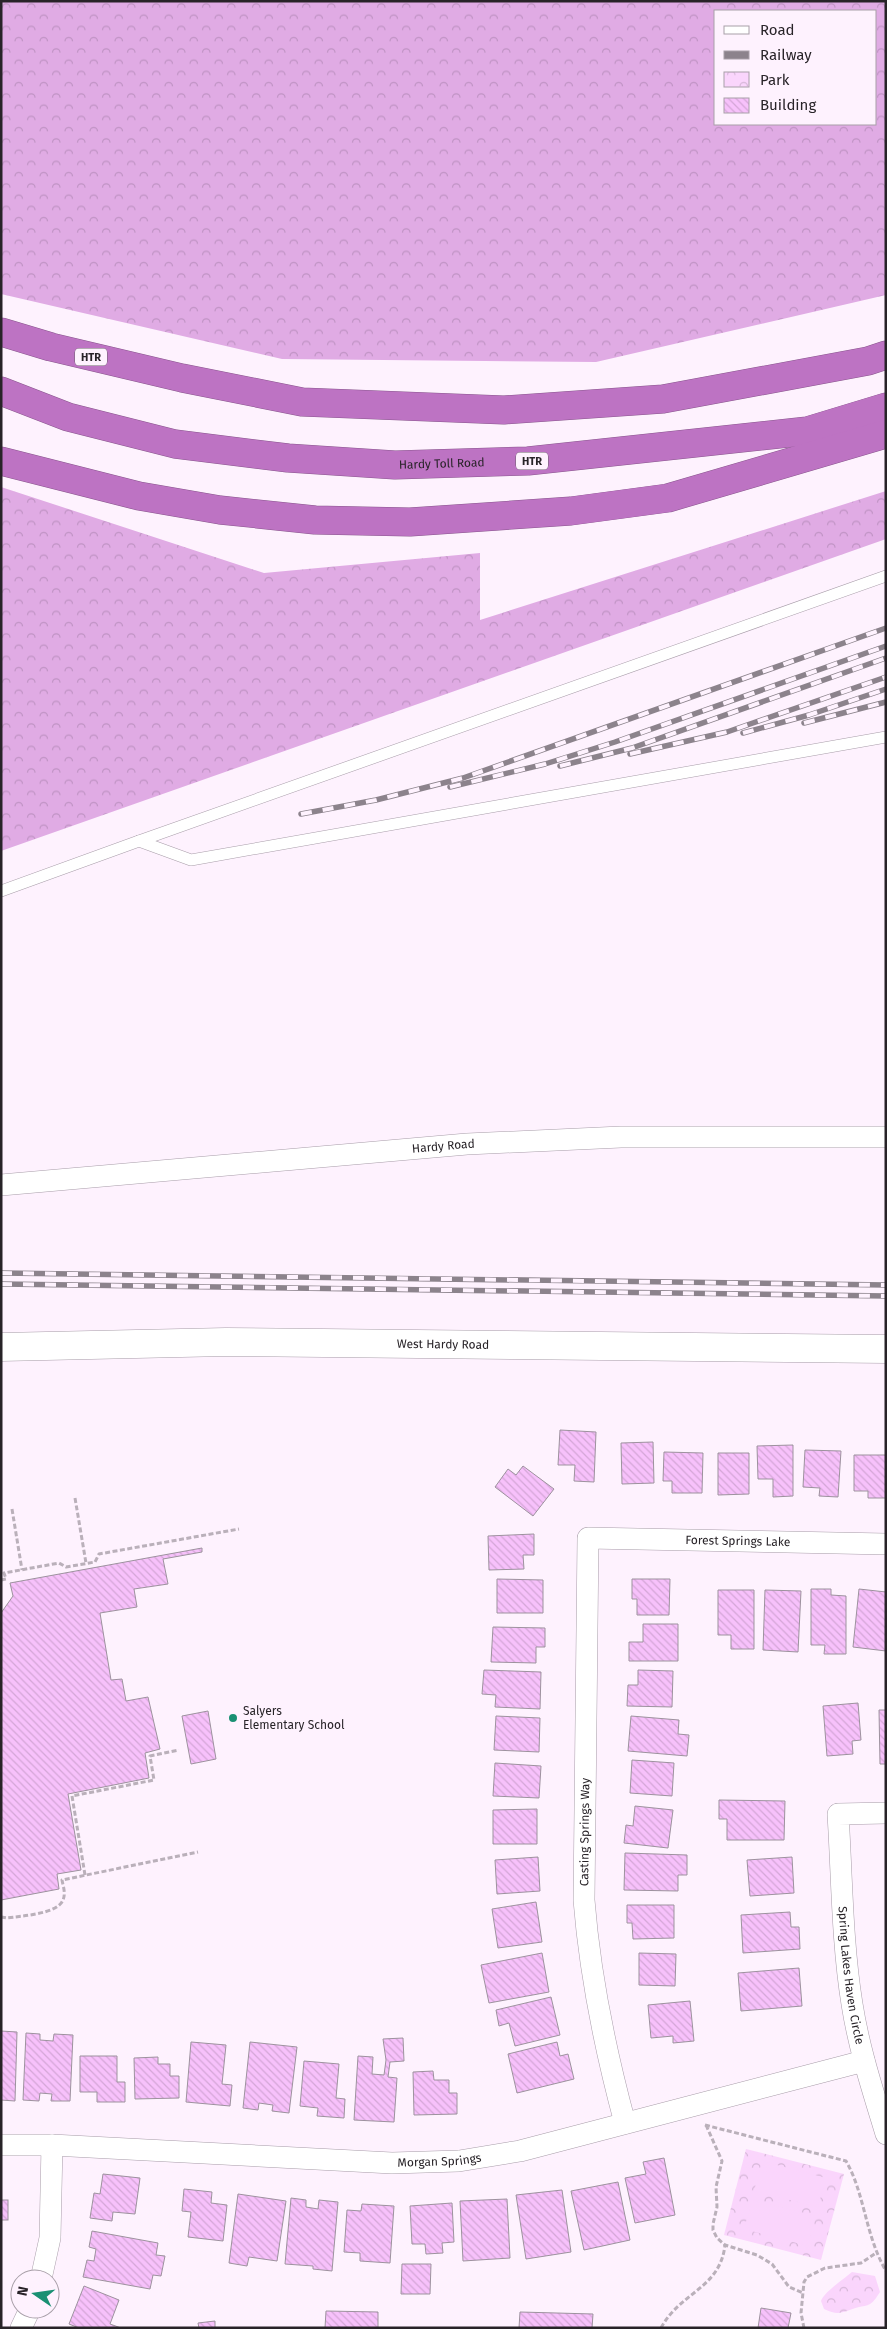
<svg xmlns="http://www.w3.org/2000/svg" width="887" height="2329" viewBox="0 0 887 2329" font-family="'Fira Sans',sans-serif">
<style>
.forest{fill:url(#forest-crowns);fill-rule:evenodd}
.park{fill:url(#park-crowns)}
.garden{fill:#fad5fc}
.building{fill:url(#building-back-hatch);stroke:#9d929e}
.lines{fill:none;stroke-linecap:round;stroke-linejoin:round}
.service-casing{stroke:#a89da9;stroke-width:12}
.minor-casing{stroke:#a89da9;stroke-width:22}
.secondary-casing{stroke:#a89da9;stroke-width:29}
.motorway-casing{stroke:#89578d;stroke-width:29}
.path{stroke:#bab0ba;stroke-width:3;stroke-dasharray:5 2.5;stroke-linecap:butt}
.service{stroke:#fff;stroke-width:11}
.minor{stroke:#fff;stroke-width:21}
.secondary{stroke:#fff;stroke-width:28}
.motorway{stroke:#bd73c3;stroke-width:28}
.rail-casing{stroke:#8c838c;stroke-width:5.5}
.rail{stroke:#fef2fe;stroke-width:4;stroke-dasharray:11;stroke-linecap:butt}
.poi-dot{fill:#1a9073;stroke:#fef2fe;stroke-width:2}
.labels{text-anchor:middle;stroke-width:4;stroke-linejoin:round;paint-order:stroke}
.shield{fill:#fef2fe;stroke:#686168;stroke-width:1}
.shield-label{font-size:11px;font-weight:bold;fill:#282328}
.street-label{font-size:12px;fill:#282328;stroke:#fef2fe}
.poi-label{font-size:12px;fill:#282328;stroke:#fef2fe;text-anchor:start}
</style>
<defs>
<pattern id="forest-crowns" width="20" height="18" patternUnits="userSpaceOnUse" patternTransform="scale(1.25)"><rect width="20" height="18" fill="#e0abe4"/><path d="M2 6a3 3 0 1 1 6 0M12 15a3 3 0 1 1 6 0" fill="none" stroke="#c093c4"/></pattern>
<pattern id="park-crowns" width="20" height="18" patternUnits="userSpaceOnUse" patternTransform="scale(1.25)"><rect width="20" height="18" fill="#fad5fc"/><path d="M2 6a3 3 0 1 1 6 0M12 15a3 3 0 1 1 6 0" fill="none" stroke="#d6b7d8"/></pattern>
<pattern id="building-back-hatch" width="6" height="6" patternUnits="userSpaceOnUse" patternTransform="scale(1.25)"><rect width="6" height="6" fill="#f7c1fb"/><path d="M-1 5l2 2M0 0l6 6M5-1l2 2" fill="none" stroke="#d4a6d7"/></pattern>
</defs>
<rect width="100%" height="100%" fill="#fef2fe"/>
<g class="forest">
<path d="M1,1H886V295L596,362L282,359L1,294ZM716,11H876V124H716Z"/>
<polygon points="1,487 264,573 480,553 480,620 886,491 886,539 1,851"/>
</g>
<g class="park">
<polygon points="746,2149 844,2174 821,2260 724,2235"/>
<path d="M852,2272L875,2276L880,2292C878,2295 874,2302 870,2304C867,2306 862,2306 859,2307C844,2311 840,2317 824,2309L821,2301C824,2292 844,2279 852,2272Z"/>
</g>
<g class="garden">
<polygon points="762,2161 826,2178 818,2207 754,2191"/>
<polygon points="752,2200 816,2216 808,2246 744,2229"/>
</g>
<g class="building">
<polygon points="560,1430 596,1432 594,1482 574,1481 575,1465 558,1465"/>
<polygon points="653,1442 654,1483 622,1484 621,1443"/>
<polygon points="793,1445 793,1496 773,1497 773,1479 758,1479 757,1446"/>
<polygon points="805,1450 841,1451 838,1497 819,1496 820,1488 803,1487"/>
<polygon points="664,1452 703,1453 702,1493 672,1493 672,1481 663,1481"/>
<polygon points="718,1453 749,1453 749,1494 718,1495"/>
<polygon points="854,1455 886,1455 886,1498 868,1498 868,1491 854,1491"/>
<polygon points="523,1466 554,1489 533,1516 495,1487 508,1469 516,1475"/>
<polygon points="534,1534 534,1555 523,1555 524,1569 489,1570 488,1536"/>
<polygon points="202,1548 202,1552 163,1559 168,1584 134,1589 137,1607 100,1613 111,1680 122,1679 126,1701 148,1697 160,1749 145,1753 149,1778 68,1794 81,1870 57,1874 59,1889 1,1900 1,1613 13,1596 10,1583"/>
<polygon points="497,1579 543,1580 543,1613 497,1613"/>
<polygon points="632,1579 670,1579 669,1615 637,1615 637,1599 632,1599"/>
<polygon points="811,1589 831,1589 831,1595 846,1596 846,1654 824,1654 825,1645 811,1645"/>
<polygon points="859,1589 886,1592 886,1651 853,1647"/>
<polygon points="718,1590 754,1590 754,1649 731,1649 731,1635 718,1635"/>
<polygon points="765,1590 801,1591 798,1652 763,1650"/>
<polygon points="643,1624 678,1624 678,1661 629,1661 629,1642 643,1642"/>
<polygon points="493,1627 545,1628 545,1647 536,1647 536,1663 491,1662"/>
<polygon points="484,1670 541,1672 540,1709 495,1707 496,1695 482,1694"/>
<polygon points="638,1670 673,1671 672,1707 627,1706 628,1685 638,1685"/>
<polygon points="858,1703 861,1740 852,1741 853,1754 827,1756 823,1706"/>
<polygon points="879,1710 886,1710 886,1764 880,1764"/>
<polygon points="208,1711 216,1759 191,1764 182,1716"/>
<polygon points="496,1716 540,1718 539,1752 494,1750"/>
<polygon points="631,1716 679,1720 678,1734 689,1735 687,1756 628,1751"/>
<polygon points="632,1760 674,1763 672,1796 630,1793"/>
<polygon points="495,1763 541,1766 539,1798 493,1796"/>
<polygon points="719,1800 785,1801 784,1840 727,1840 727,1819 719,1819"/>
<polygon points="635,1806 673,1810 668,1848 624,1843 626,1825 633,1826"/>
<polygon points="537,1809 537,1844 493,1844 493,1810"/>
<polygon points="625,1853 687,1855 687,1875 678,1875 678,1891 624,1890"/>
<polygon points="538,1857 540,1891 497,1894 495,1860"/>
<polygon points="792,1857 794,1893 750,1896 747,1860"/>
<polygon points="536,1902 542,1942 498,1948 492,1909"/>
<polygon points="627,1905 674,1905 674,1938 633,1939 632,1923 627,1923"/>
<polygon points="790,1912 791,1927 799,1927 800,1949 743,1953 741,1915"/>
<polygon points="542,1953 549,1992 489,2003 481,1965"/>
<polygon points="639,1953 676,1954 675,1986 639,1985"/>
<polygon points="799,1968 802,2006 741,2011 738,1973"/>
<polygon points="551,1997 560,2035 515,2046 509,2023 499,2026 496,2010"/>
<polygon points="690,2001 694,2041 673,2043 673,2036 651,2038 648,2005"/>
<polygon points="1,2031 17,2032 15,2101 1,2100"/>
<polygon points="26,2033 40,2034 40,2040 53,2041 54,2034 73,2035 70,2101 51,2101 52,2094 40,2093 39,2101 23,2100"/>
<polygon points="403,2038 404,2061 390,2062 388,2077 397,2078 394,2122 354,2120 358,2056 373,2057 372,2074 384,2075 386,2060 383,2039"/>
<polygon points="191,2042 226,2045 222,2084 232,2085 230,2106 186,2102"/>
<polygon points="250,2042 297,2047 289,2113 272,2111 273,2105 259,2103 258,2110 243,2108"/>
<polygon points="557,2042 560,2056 568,2054 574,2079 517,2093 508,2054"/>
<polygon points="80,2056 117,2056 117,2082 125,2082 125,2102 97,2102 97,2092 80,2092"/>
<polygon points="158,2057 158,2064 170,2064 170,2076 179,2076 179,2098 135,2099 134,2058"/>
<polygon points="304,2061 339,2064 336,2098 345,2099 344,2118 317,2116 318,2108 300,2106"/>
<polygon points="433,2071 434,2080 449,2080 449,2093 457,2093 457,2114 414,2115 413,2072"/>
<polygon points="664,2158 675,2215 635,2223 625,2178 646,2174 643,2162"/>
<polygon points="103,2174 140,2178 135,2214 113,2212 112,2221 90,2218 94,2193 100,2194"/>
<polygon points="618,2182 630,2240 584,2250 571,2191"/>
<polygon points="184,2189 212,2192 211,2203 227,2205 223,2241 188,2237 191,2212 182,2211"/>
<polygon points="562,2190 571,2252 526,2259 516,2195"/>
<polygon points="238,2194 286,2201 277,2261 249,2257 247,2266 229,2263"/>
<polygon points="291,2198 306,2200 306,2207 318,2209 319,2200 338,2202 332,2271 313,2269 313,2266 285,2264"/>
<polygon points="507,2199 510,2258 463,2261 460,2201"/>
<rect x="1" y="2200" width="7" height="20"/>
<polygon points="452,2203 454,2242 442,2243 443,2253 426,2254 425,2244 412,2244 410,2206"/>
<polygon points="362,2204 394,2206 390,2263 360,2261 360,2253 344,2252 347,2210 361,2211"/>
<polygon points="92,2231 158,2243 156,2255 165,2256 161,2276 153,2275 150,2289 83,2277 87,2260 94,2261 96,2249 89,2247"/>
<polygon points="402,2264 431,2264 430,2294 401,2294"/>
<polygon points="84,2286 119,2300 110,2324 121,2328 79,2328 69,2324"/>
<polygon points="761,2308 791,2313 788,2328 758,2328"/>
<polygon points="326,2311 378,2312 378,2328 325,2328"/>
<polygon points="520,2312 593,2314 592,2328 519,2328"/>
<polygon points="215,2321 215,2328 199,2328 198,2323"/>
</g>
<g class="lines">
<g class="service-casing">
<g id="service">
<polyline points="139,841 886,576"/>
<polyline points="1,891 139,841 191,860 886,737"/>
</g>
</g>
<g class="minor-casing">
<g id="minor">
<path id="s1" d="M1,1185L467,1144L621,1137H886"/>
<path id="s2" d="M886,1813L838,1814C842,1877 842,1942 852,2004C859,2049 873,2091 886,2134"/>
<path id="s3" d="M625,2123C605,2049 590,1976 584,1900L588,1538L886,1544"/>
<path id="s4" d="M1,2145H52L392,2163L459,2161L520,2151L864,2061"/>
<polyline points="41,2279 50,2238 52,2145"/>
<polyline points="21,2328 30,2309"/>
</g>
</g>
<g class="secondary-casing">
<g id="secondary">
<path id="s5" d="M1,1347L226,1342L886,1349"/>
</g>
</g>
<g class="motorway-casing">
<g id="motorway">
<polyline points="1,332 51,347 182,378 302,402 504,410 663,399 868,361 886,355"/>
<path id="s6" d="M1,391L68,417L175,444L288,458L395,465L528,461L807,431L886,407"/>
<polyline points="1,461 139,496 220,510 315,520 410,522 571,511 668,498 886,434"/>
</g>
</g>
<g class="path">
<polyline points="75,1498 86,1563"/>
<polyline points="12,1509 22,1570"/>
<polyline points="1,1580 6,1579 4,1573 59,1563 66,1567 95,1562 99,1554 239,1529"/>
<polyline points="85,1875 72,1796 154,1780 150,1756 179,1750"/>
<path d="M1,1917L7,1918C21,1916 58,1914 63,1900C66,1893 63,1886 62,1880L198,1852"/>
<path d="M705,2125L846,2161C865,2194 865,2235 886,2271"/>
<polyline points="706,2125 722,2161 716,2187 717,2207 713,2224 713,2230 717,2238 725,2245 757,2255 772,2264 789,2287 803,2293"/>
<path d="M661,2328C680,2292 720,2289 725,2245"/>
<polyline points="804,2328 801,2313 804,2282 807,2277 825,2268 861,2263 876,2253"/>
</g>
<use href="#service" class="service"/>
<use href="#minor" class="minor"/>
<use href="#secondary" class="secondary"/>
<use href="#motorway" class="motorway"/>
<g class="rail-casing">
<g id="rail">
<polyline points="804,723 886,702"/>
<polyline points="743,733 809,715 886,689"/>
<polyline points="630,754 727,732 886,677"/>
<polyline points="560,766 632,748 886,658"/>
<polyline points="450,787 545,764 615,742 886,646"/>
<polyline points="301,814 376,800 463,778 886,628"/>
<polyline points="1,1273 886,1285"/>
<polyline points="1,1284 886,1296"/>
</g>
</g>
<use href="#rail" class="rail"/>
</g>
<circle class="poi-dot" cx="233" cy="1718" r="5"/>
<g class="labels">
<g class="shield">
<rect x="75" y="348.5" width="32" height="17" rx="4"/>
<rect x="516" y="452.5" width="32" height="17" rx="4"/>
</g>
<g class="shield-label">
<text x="91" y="361">HTR</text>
<text x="532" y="465">HTR</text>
</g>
<g class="street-label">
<text dy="4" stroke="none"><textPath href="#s6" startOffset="450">Hardy Toll Road</textPath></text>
<text dy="4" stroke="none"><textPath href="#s1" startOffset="444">Hardy Road</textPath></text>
<text dy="4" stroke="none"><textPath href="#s5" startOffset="442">West Hardy Road</textPath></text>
<text dy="4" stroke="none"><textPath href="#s3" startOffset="739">Forest Springs Lake</textPath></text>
<text dy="4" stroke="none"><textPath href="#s3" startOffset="295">Casting Springs Way</textPath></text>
<text dy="4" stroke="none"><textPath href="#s2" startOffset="210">Spring Lakes Haven Circle</textPath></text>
<text dy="4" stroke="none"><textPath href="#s4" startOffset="439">Morgan Springs</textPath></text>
</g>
<g class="poi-label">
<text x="243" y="1715">Salyers<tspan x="243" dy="14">Elementary School</tspan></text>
</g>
</g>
<rect width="887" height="2329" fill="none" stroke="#282328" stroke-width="5"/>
<rect x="714" y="10" width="162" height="115" fill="#fef2fe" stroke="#a89fa8"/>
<rect x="724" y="26" width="25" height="8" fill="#ffffff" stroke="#a89fa8"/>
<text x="760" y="35" font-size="15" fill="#282328">Road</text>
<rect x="724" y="51" width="25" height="8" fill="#8c838c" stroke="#a89fa8"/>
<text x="760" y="60" font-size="15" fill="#282328">Railway</text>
<rect x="724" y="72" width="25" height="15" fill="url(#park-crowns)" stroke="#a89fa8"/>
<text x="760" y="85" font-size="15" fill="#282328">Park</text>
<rect x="724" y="98" width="25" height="15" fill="url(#building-back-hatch)" stroke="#a89fa8"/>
<text x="760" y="110" font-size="15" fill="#282328">Building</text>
<g transform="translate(35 2294) rotate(283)"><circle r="24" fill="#fef2fe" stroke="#a89fa8"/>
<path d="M0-4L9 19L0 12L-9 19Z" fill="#1a9073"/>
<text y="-8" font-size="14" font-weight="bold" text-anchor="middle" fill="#282328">N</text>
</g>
</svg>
